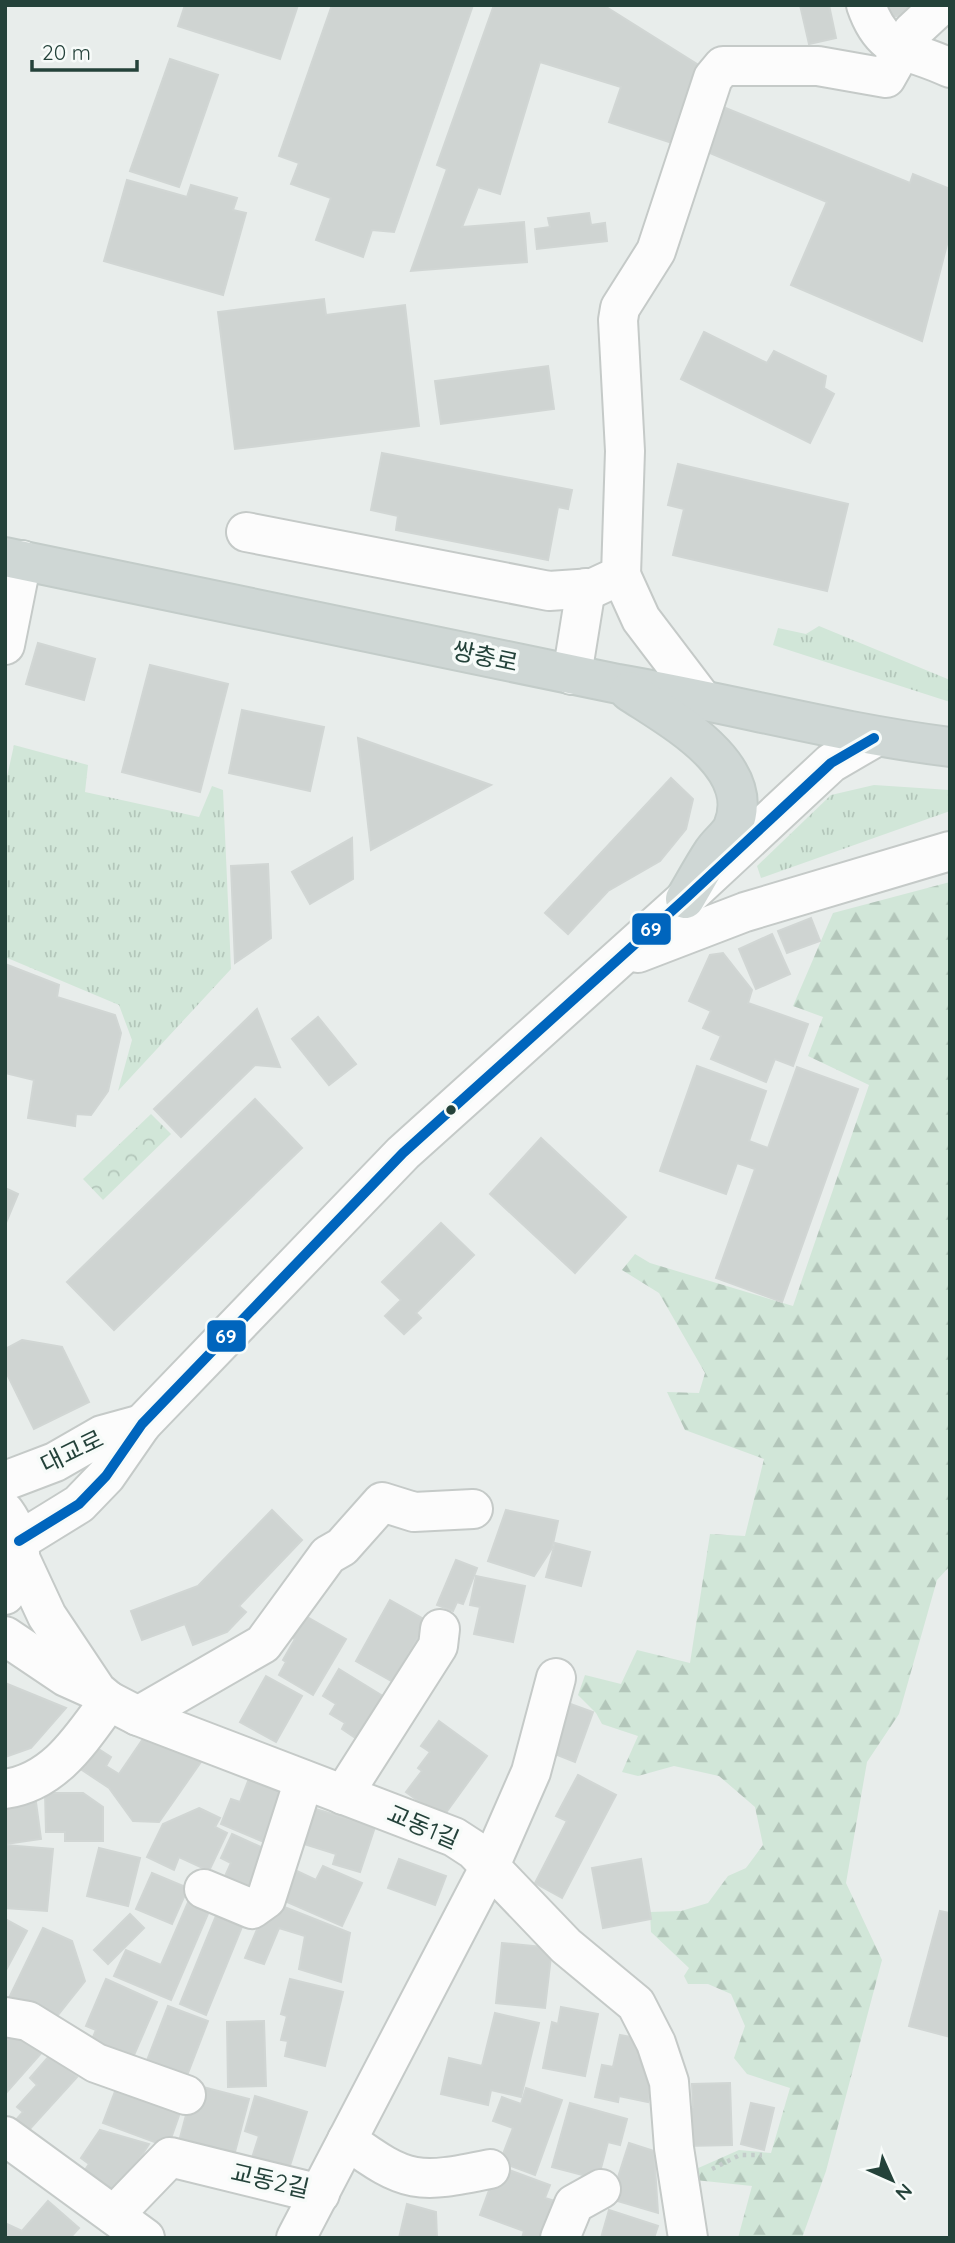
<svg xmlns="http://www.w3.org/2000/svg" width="955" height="2243" viewBox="0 0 955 2243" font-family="Quicksand,'Noto Sans KR',sans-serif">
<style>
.grass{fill:url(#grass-tufts)}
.forest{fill:url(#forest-firs)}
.park{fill:url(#park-crowns)}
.building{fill:#cfd4d2;stroke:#d1d6d4;stroke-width:2}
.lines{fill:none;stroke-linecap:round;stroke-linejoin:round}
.minor-casing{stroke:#c5cac8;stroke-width:42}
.major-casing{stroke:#c3ccc9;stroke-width:42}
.path{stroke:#c3ccca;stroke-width:4.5;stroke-dasharray:3.5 5;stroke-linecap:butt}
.minor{stroke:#fcfcfc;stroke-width:38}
.major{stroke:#cfd7d5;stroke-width:38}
.bus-1-casing{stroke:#f7fbf9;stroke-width:16}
.bus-1{stroke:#0065bd;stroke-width:10}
.bus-dot{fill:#24423a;stroke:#f7fbf9;stroke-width:2.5}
.labels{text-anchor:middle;stroke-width:7;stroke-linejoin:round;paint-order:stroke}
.street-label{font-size:24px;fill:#24423a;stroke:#f7fbf9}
.line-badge{stroke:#f7fbf9;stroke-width:2.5}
.badge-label{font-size:19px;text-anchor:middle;font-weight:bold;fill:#fff}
</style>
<defs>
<pattern id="grass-tufts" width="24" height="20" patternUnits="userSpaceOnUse" patternTransform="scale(1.75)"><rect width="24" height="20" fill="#d1e6d8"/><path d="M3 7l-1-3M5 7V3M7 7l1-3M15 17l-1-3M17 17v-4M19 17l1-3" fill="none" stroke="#b3c6ba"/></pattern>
<pattern id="forest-firs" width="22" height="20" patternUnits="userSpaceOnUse" patternTransform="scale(1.75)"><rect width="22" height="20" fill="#d1e6d8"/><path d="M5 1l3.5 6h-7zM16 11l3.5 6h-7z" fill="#b3c6ba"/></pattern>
<pattern id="park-crowns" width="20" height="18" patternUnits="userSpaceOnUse" patternTransform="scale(1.75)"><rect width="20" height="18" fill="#d1e6d8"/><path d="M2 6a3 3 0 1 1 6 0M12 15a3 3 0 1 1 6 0" fill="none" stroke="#b3c6ba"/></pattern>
</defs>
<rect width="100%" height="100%" fill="#e8edeb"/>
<g class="grass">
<polygon points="819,626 950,680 950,702 773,645 778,628 806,634"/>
<polygon points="14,745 88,765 85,792 199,817 212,786 223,790 231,969 118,1091 132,1040 119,1005 5,957 5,786"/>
<polygon points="874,785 950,790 950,811 761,878 757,866 831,795"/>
</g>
<polygon class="forest" points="950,882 950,1566 937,1580 899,1714 867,1762 846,1883 882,1960 826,2171 802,2238 738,2238 752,2186 695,2180 696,2169 739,2150 771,2153 790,2088 747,2074 734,2058 745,2026 731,1994 708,1984 688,1984 684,1976 689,1968 651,1932 650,1912 681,1911 708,1903 728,1876 746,1868 763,1845 755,1807 719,1776 674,1766 638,1776 622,1772 638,1736 602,1724 596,1713 578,1695 585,1675 621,1684 637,1650 690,1663 710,1534 745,1536 764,1459 685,1430 667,1392 699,1393 705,1373 659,1293 622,1270 635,1254 650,1263 793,1306 869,1085 808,1056 823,1017 793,1006 833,913"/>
<polygon class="park" points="151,1114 171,1134 103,1200 83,1179"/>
<g class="building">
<polygon points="185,5 298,5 280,59 178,26"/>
<polygon points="332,5 473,5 394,232 372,230 363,257 316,240 331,198 291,184 299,163 279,156"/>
<polygon points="494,5 603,5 700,66 672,143 609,122 621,87 540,62 500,194 478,187 462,227 524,222 527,262 411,271 447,169 437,165"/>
<polygon points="800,5 829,5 836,38 809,44"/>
<polygon points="887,5 909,5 911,11 891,18"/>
<polygon points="170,59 218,75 179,187 130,171"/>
<polygon points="723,107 910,183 913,174 950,189 950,233 922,341 791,285 827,202 705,151"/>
<polygon points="127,180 187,197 191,185 237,198 233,210 246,213 223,295 104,261"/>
<polygon points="589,213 591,225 605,223 607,241 537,249 535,229 550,227 548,218"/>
<polygon points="324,299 326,315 405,305 419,426 235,449 218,312"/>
<polygon points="704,332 767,363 774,351 826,376 824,388 834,394 810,443 681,379"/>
<polygon points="548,366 554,409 441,424 435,381"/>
<polygon points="382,453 572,490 568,509 558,507 548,560 396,530 398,516 371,510"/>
<polygon points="678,464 848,504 827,591 673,555 684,509 668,505"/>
<polygon points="38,643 95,659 84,700 26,684"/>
<polygon points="150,665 228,684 200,792 122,772"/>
<polygon points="242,710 324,727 310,791 229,773"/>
<polygon points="358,738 491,785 371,850"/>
<polygon points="671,778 693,799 686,829 660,861 608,891 568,934 545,913"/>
<polygon points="352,838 353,879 310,904 292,872"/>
<polygon points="268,864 271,938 235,963 231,866"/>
<polygon points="811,918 820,941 787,953 778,931"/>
<polygon points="772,934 790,974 756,989 739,949"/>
<polygon points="723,953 752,990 748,1003 808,1024 793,1066 775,1059 766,1082 711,1059 721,1036 703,1028 711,1011 689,1001 710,955"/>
<polygon points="5,964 59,985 57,997 115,1015 121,1033 108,1091 91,1115 76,1114 75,1126 28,1118 34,1080 5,1073"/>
<polygon points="257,1009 280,1067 255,1065 181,1137 154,1109"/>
<polygon points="318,1017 356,1064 329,1085 292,1039"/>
<polygon points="697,1066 766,1091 749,1141 768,1148 797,1067 858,1089 782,1302 716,1278 755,1169 737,1163 726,1194 660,1171"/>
<polygon points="255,1099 302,1148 114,1330 67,1282"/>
<polygon points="541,1138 626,1217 575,1273 490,1194"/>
<polygon points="5,1188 18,1194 5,1225"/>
<polygon points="441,1223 474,1255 416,1313 421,1318 404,1334 385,1316 401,1300 382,1282"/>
<polygon points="22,1340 62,1347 89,1402 34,1429 5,1370 5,1349"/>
<polygon points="272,1510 302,1540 239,1606 246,1612 227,1632 193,1645 185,1624 142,1640 131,1611 198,1586"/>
<polygon points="506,1510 558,1521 552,1548 534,1576 488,1561"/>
<polygon points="555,1543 590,1552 581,1586 546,1577"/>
<polygon points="456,1560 477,1568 463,1604 457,1602 453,1611 437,1605"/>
<polygon points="476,1576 525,1586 513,1642 474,1634 480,1607 470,1605"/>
<polygon points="390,1600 427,1621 393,1682 356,1661"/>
<polygon points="302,1614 346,1639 313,1695 279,1675 286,1662 283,1660 295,1639 289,1636"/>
<polygon points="339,1669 386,1698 360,1741 342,1729 345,1723 330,1714 336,1704 323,1696"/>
<polygon points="266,1676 302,1696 276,1742 240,1722"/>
<polygon points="5,1683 66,1708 31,1748 5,1757"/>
<polygon points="565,1702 593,1712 575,1762 547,1751"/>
<polygon points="439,1721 487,1756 442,1818 406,1792 422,1771 418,1768 430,1752 421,1746"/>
<polygon points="145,1736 203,1759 159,1822 133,1821 109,1788 76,1766 91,1744 111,1757 106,1766 119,1774"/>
<polygon points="578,1775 616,1795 562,1898 535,1883 567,1821 556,1816"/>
<polygon points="250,1776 292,1794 271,1845 221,1824 231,1799 240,1802"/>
<polygon points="45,1793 83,1793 103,1807 103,1841 65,1841 65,1832 46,1832"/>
<polygon points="35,1795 41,1839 5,1844 5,1800"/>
<polygon points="309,1807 375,1827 360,1872 333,1864 336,1854 298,1842"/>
<polygon points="199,1808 220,1818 215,1827 227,1833 209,1871 179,1857 174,1870 147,1857 163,1824"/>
<polygon points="232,1834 274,1853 253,1900 221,1885 231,1863 221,1858"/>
<polygon points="5,1845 53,1849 47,1911 5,1908"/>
<polygon points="99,1848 140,1858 128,1906 87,1896"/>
<polygon points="399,1859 446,1876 435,1905 388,1888"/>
<polygon points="641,1859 651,1919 603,1928 592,1868"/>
<polygon points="284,1865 316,1880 323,1866 362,1883 342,1926 271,1895"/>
<polygon points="152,1873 188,1888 172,1924 136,1909"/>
<polygon points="192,1893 213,1902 171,2000 114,1976 126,1950 161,1965"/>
<polygon points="269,1901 350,1933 341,1982 299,1969 305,1936 279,1928 264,1964 245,1958"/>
<polygon points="220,1906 246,1917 206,2015 180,2004"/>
<polygon points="940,1911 950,1913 950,2037 909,2026"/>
<polygon points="130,1914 144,1928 108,1964 94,1950"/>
<polygon points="5,1919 27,1931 5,1972"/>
<polygon points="43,1928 72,1941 85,1981 50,2025 6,2004"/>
<polygon points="502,1943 552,1948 545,2008 496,2003"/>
<polygon points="106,1979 157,2002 128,2069 87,2051 96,2030 86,2026"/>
<polygon points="290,1979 343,1992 325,2066 285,2056 288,2041 281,2040 287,2016 281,2014"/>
<polygon points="168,2006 208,2021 183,2086 143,2071"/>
<polygon points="561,2007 598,2014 585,2076 543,2068 552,2022 558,2024"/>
<polygon points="495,2013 539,2023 521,2097 491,2090 488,2105 441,2094 449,2058 482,2066"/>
<polygon points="264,2021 266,2086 228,2087 227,2022"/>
<polygon points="25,2035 43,2051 5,2094 5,2039"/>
<polygon points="620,2035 642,2039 638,2055 645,2056 643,2068 655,2071 648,2102 619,2096 618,2102 595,2097 602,2065 613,2067"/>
<polygon points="51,2054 77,2077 27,2132 15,2121 23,2112 17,2107 37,2085 30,2078"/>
<polygon points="119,2081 183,2104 168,2147 103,2123"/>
<polygon points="730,2083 732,2145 686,2146 685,2107 693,2107 692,2084"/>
<polygon points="203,2087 249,2099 232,2163 177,2149 190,2100"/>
<polygon points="526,2088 562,2100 535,2175 500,2162 513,2128 493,2121 502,2097 521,2104"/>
<polygon points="255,2096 307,2112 287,2175 250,2164 259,2136 245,2131"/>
<polygon points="570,2103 627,2119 620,2145 608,2142 598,2179 552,2167"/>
<polygon points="751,2103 774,2108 764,2150 741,2144"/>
<polygon points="100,2130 149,2144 116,2195 83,2173 89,2164 81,2158"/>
<polygon points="629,2143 654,2151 658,2213 611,2199"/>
<polygon points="498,2166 550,2185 545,2198 564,2204 552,2238 522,2238 524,2231 480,2215"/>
<polygon points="48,2201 79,2228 70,2238 5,2238 5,2223 22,2231"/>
<polygon points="407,2204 436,2212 437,2238 399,2238"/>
<polygon points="609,2210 658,2226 654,2238 601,2238"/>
</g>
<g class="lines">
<g class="minor-casing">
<g id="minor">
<path d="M866,5C883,55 909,48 950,68"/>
<polyline points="246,532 549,591 593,588 621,575 625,451 618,320 620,308 656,251 713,78 723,66 818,66 886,78 912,32 940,6"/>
<polyline points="621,575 641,619 701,698"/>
<polyline points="5,645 22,560"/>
<polyline points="572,675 586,588"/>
<polyline points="638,953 745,912 950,851"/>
<polyline points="5,1481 55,1462 102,1435 142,1424"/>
<path d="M5,1512C23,1537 27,1570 5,1595"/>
<polyline points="19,1541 79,1504 106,1476 142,1424 403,1153 685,899 831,763 874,738"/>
<polyline points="20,1558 47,1616 97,1691 109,1701"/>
<polyline points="5,1636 66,1677 95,1690"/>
<polyline points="138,1716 263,1644 328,1555 342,1547 382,1502 414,1512 473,1509"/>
<path d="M5,1789C55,1782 81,1739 109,1701L138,1716L454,1837L474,1850L566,1946L636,2004L656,2043L669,2082L674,2148L688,2238"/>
<polyline points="343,1795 438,1646 440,1629"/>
<polyline points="204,1889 252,1909 266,1899 304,1780"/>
<polyline points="5,2017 28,2021 96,2063 186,2095"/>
<polyline points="5,2136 145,2238"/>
<path d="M347,2140C407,2184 418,2184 490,2169"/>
<polyline points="114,2215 170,2157 320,2194"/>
<polyline points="296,2238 489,1868 531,1772 556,1678"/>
<polyline points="560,2238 574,2204 601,2189"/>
</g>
</g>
<g class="major-casing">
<g id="major">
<path d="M5,557L618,684C729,703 838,733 950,747"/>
<path d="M629,691C669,718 759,765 733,827C729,836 718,844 713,852C703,867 694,884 685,899"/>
</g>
</g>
<polyline class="path" points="712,2169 740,2155 762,2155"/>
<use href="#minor" class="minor"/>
<use href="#major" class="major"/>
<g class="bus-1-casing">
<polyline id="bus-1" points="19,1541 79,1504 106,1476 142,1424 403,1153 685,899 831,763 874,738"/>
</g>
<use href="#bus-1" class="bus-1"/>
</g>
<circle class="bus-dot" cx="451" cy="1110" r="6"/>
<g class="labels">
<g class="street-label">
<text transform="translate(485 657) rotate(12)" y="8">쌍충로</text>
<text transform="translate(72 1452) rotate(-26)" y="8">대교로</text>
<text transform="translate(423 1827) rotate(23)" y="8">교동1길</text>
<text transform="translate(270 2181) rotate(13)" y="8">교동2길</text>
</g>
</g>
<g class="line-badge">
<rect x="631" y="912" width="41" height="34" rx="7" fill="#0065bd"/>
<rect x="206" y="1319" width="41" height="34" rx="7" fill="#0065bd"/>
</g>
<g class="badge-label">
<text x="651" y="936">69</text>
<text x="226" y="1343">69</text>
</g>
<rect width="955" height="2243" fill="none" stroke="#24423a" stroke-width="14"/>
<g transform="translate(892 2180) rotate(135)" stroke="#f7fbf9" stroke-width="5" paint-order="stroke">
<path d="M0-5L12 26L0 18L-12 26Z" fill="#24423a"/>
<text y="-10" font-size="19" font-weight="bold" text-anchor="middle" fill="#24423a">N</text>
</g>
<path d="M32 60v10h105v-10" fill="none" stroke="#24423a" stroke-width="3.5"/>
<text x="42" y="60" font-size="21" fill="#24423a" stroke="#f7fbf9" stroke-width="5" paint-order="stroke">20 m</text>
</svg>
